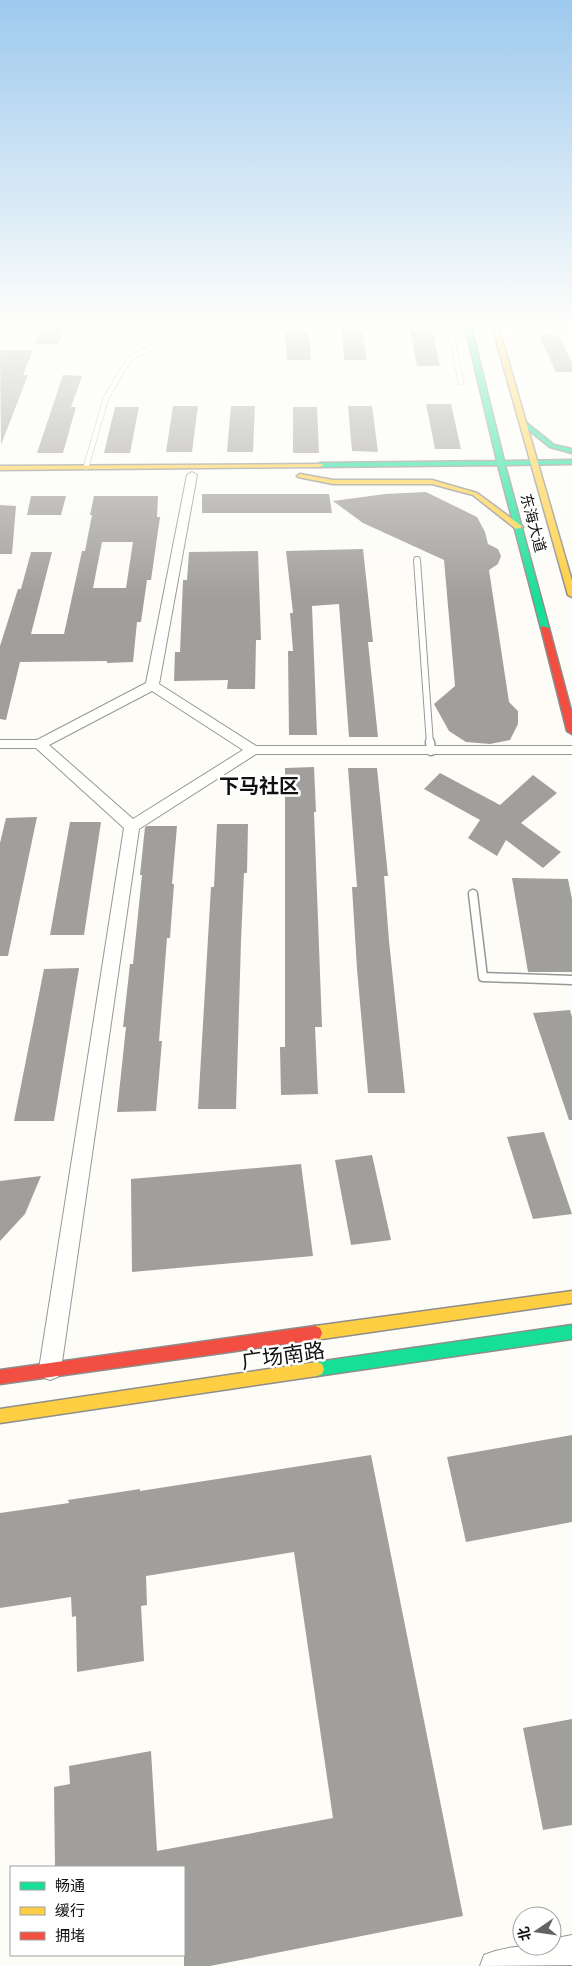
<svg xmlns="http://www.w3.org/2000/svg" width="572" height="1966" viewBox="0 0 572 1966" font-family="'Noto Serif','Noto Sans SC',serif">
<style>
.building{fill:#a19f9c;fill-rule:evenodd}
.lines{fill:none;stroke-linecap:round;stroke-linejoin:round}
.lane-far2-casing{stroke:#979795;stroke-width:6}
.lane-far1-casing{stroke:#979795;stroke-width:8}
.lane-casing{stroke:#979795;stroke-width:11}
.street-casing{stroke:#979795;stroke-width:2}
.fast-casing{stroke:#8e8d8b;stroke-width:3}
.slow-casing{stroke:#8e8d8b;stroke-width:3}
.jam-casing{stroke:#8e8d8b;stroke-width:3}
.lane-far2{stroke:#fffffe;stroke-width:5}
.lane-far1{stroke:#fffffe;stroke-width:6}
.lane{stroke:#fffffe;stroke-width:8}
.street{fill:#fffffe;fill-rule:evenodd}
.fast{fill:#16e098;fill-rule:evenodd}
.slow{fill:#ffcf43;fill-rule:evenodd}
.jam{fill:#f24e42;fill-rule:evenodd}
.labels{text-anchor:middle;stroke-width:5;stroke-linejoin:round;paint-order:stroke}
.far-street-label{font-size:15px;fill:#111;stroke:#fff}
.quarter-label{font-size:20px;font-weight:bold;fill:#111;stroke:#fff}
.near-street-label{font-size:21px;fill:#111;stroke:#fff}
</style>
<rect width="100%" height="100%" fill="#fdfcf7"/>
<g class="building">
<polygon points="45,322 67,322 58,344 35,344"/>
<polygon points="410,330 432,330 440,366 417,366"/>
<polygon points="285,331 309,331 311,360 287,360"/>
<polygon points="342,331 362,331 367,360 344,360"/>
<polygon points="539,335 558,335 572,362 572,372 556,372"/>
<polygon points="0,350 33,350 23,375 28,375 1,445"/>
<polygon points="63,375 82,376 71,407 76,407 63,453 37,453"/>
<polygon points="426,404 451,404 461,449 435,449"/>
<polygon points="173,406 198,406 192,452 166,452"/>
<polygon points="231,406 255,406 253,452 227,452"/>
<polygon points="348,406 372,406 378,452 352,451"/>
<polygon points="115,407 139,407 130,453 104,453"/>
<polygon points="293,407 317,407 319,453 293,453"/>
<polygon points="426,492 477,517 485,532 488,544 498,549 501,556 498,564 489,570 509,702 518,711 518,724 510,740 490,744 466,742 449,731 434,704 455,686 444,560 363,523 333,501 385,494"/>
<polygon points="202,494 329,494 332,513 202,513"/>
<polygon points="31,496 66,496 61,515 27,515"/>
<path d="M94,496H158L157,517H160L151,580H147L141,622H137L133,662L107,663V661L20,662L6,720L0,719V646L18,589H21L31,552H52L31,634H64L82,551H85L92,515H90ZM102,542H133L126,588H93Z"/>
<polygon points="0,505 16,506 12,554 0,554"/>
<polygon points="363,549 373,642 368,642 378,737 349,737 339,604 312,606 317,735 289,735 288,651 293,651 290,613 293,613 286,551"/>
<polygon points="258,551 261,640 256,640 255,689 227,689 228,680 174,681 175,652 180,652 183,580 187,580 189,552"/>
<polygon points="314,767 316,812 314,812 322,1027 315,1027 318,1094 281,1095 280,1047 285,1047 285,768"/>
<polygon points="348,768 377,768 388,876 384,876 389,941 405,1093 368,1093 357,969 352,887 357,887"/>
<polygon points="440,773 500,805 533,775 557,793 521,823 561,852 543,868 506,840 497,856 468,838 480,820 424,789"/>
<polygon points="37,817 8,956 0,956 0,843 6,818"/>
<polygon points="70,822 101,822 84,935 50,935"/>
<polygon points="217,824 248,824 247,873 244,873 241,941 236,1109 198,1109 211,887 214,887"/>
<polygon points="147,826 177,826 172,884 174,884 170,938 167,938 159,1041 162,1041 156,1111 117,1112 126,1027 123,1027 130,964 133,964 142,875 140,875 145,827"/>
<polygon points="512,878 568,879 572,899 572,972 528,972"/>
<polygon points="79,968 54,1121 14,1121 44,969"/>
<polygon points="570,1010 572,1017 572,1120 569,1120 533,1013"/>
<polygon points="544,1132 572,1214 533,1219 507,1137"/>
<polygon points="372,1155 391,1240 351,1245 335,1160"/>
<polygon points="301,1164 313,1256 132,1272 131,1179"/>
<polygon points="41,1176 25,1214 0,1241 0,1181"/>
<polygon points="572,1435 572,1522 466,1542 447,1457"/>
<polygon points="371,1455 463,1916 210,1966 184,1966 184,1867 55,1867 54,1787 70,1784 69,1766 151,1751 157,1851 333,1818 294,1552 146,1576 147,1605 141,1606 144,1661 77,1672 76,1616 72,1617 71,1597 0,1608 0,1513 69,1503 68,1500 140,1489 140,1491"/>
<polygon points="572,1719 572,1825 543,1830 523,1728"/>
</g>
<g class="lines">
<g class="lane-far2-casing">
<polyline id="lane-far2" points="86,467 106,398 130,358 173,336 223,326 449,324 461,382"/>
</g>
<g class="lane-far1-casing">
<polyline id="lane-far1" points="417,560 430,744"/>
</g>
<g class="lane-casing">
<g id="lane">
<polyline points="430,742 431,751"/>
<polyline points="473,894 483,977 572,980"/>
</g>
</g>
<g class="street-casing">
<g id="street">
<path d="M192,472L197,475L159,684L256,746H572V754H256L139,829L61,1369L58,1377L50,1380L42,1377L39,1369L124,828L36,748H0V740H37L146,683L187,475ZM152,691L243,750L133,819L49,745Z"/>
<path d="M572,1935V1965L480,1966L484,1955C508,1945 527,1946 552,1946V1939Z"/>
</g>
</g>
<g class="fast-casing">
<g id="fast">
<polygon points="464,322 470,322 504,461 572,460 572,464 505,465 549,628 548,630 541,628 498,465 320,467 317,465 320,463 497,461"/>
<polygon points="520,421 524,421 554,445 572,449 572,453 550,447 520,423"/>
<polygon points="572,1325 572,1339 317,1376 312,1374 310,1369 312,1364 317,1362"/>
</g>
</g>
<g class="slow-casing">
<g id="slow">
<polygon points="491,322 497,322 572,581 572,597 568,595"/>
<polygon points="322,464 323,465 320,467 0,470 0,466"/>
<polygon points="300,474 333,480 432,480 477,493 523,527 516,529 473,495 432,484 333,484 298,477 297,476"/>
<polygon points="572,1291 572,1303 315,1340 310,1338 308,1333 310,1328 315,1326"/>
<polygon points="317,1362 322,1364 324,1369 322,1374 317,1376 0,1423 0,1409"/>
</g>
</g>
<g class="jam-casing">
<g id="jam">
<polygon points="542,626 549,628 572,714 572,734 567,731 541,628"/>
<polygon points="315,1326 320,1328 322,1333 320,1338 315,1340 0,1384 0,1370"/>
</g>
</g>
<use href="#lane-far2" class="lane-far2"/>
<use href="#lane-far1" class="lane-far1"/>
<use href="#lane" class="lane"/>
<use href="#street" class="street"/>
<use href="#fast" class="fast"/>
<use href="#slow" class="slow"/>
<use href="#jam" class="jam"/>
</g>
<linearGradient id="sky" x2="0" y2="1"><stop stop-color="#9dc9ee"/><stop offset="0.54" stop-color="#fefefb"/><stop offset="1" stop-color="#fefefb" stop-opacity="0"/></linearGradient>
<rect width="572" height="598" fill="url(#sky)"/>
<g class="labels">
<g class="far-street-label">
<text transform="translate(533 523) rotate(75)" y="5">东海大道</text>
</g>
<g class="quarter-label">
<text x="259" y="793">下马社区</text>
</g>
<g class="near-street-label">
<text transform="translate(283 1356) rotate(-8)" y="7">广场南路</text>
</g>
</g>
<rect x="10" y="1866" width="175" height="90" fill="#ffffff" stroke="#a0a0a0"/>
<rect x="20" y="1882" width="25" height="8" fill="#16e098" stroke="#a0a0a0"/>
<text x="55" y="1891" font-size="15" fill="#111111">畅通</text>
<rect x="20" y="1907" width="25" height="8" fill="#ffcf43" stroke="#a0a0a0"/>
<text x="55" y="1916" font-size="15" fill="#111111">缓行</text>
<rect x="20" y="1932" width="25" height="8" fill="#f24e42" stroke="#a0a0a0"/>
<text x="55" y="1941" font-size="15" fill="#111111">拥堵</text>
<g transform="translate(537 1931) rotate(257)"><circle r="24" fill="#ffffff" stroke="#a0a0a0"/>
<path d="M0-4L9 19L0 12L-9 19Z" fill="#646362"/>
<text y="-8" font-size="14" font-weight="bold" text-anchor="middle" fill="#111111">北</text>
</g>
</svg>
